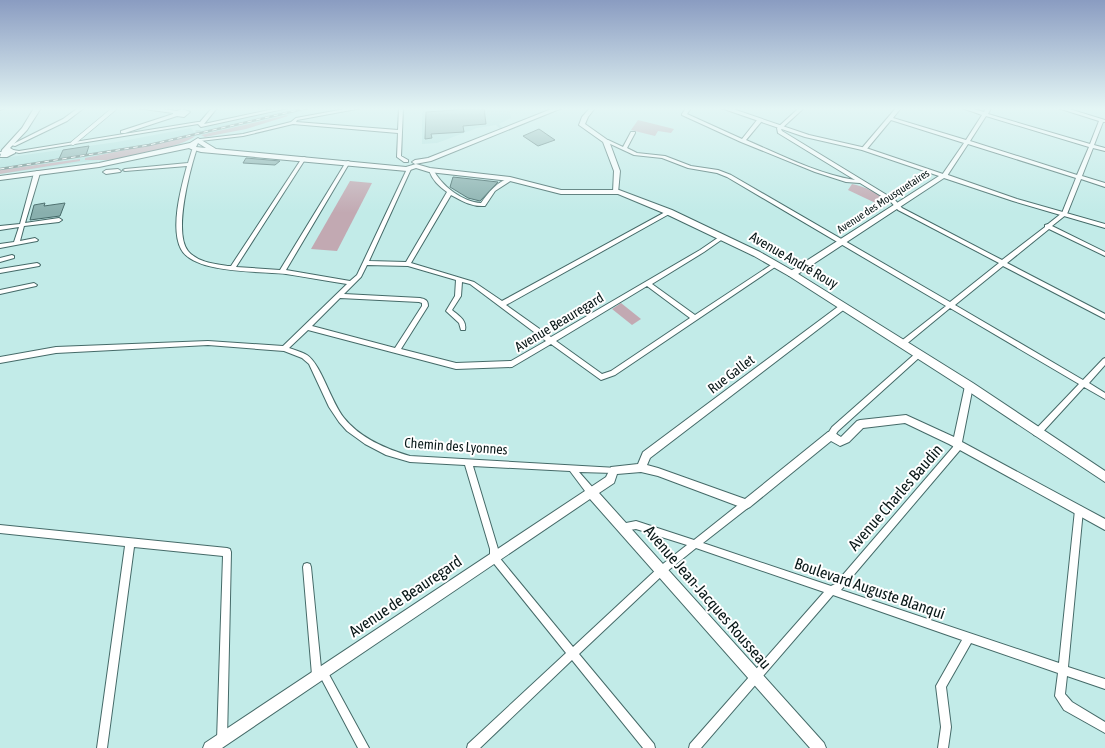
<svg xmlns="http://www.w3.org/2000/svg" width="1105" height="748" viewBox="0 0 1105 748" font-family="'Asap Condensed',sans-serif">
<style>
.built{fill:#aee0dd}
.green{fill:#c2a9b2}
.building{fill:#88afad;stroke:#436766}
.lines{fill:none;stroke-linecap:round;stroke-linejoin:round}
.minor-tunnel{stroke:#a6ccc9;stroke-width:5;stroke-dasharray:5 2.5;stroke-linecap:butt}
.pedestrian-casing{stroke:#456a68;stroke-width:5}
.minor-casing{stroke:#456a68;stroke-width:2}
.tertiary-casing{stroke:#456a68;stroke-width:2}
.secondary-casing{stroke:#456a68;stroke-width:2}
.pedestrian{stroke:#fff;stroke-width:4}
.minor{fill:#fff;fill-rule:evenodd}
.tertiary{fill:#fff;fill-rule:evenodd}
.secondary{fill:#fff;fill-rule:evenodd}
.rail-casing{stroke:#617d7b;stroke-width:2.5}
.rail{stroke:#fff;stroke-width:1;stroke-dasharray:4.5;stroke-linecap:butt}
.labels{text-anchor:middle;stroke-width:4;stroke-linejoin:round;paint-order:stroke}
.far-street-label{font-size:11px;fill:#0a1919;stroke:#fff}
.street-label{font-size:14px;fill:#0a1919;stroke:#fff}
.near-street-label{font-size:16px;fill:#0a1919;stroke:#fff}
</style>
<rect width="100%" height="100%" fill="#c2ebe8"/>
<g class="built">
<polygon points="289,108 317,108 230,131 205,137 195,136 179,145 134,155 0,174 0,160 3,158 117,142 191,128 194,132 203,130 206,126 281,111 285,112"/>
<polygon points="509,108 511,118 499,124 504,129 501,130 496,125 477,128 437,143 422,144 422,109"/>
</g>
<g class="green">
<polygon points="287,115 288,116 246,129 205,137 201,135"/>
<polygon points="638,120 674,129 671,133 658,131 655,136 631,130"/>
<path d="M195,136C187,145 117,161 104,160C98,160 92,160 85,160V158Z"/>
<polygon points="80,159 80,161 0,174 0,170"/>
<polygon points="350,181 372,183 337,251 311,249"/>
<path d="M852,184C862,186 884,194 888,204L884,207L848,190Z"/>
<polygon points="621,303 641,319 632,325 612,309"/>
</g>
<g class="building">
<polygon points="484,108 486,124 463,126 464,132 431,134 432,138 425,139 426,112"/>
<polygon points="539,129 555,140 538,146 523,136"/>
<polygon points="89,146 86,155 59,159 63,150"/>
<polygon points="246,158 280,161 275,165 243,163"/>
<polygon points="453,177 498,182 480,201 468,198 450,187"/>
<polygon points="45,203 44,206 65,203 60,216 30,220 34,205"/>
</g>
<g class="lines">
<polyline class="minor-tunnel" points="198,130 198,136"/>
<g class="pedestrian-casing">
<polyline id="pedestrian" points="73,143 115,108"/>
</g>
<g class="minor-casing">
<g id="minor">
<polygon points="0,108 5,108 0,110"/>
<polygon points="78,108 84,108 67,121 15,146 11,145 63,119"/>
<polygon points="137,108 156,108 177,111 182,109 190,112 184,117 177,116 125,133 121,133 121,131 173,114 173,113"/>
<polygon points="212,108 217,108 204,124 278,108 288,108 201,127 198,124 19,153 11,151 13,150 19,151 198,122 200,122"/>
<polygon points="350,108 362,108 297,120 296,122 398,130 399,108 403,108 401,156 408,160 408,162 404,162 397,157 398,133 293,124 243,136 200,141 198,140 200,139 243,134 291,122 296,118"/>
<path d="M686,108H691L687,114L742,139L757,120H761V122L746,140C781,155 817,174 855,180L778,133L777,128L799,108H804L781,129L782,131L895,200L902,208L1002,260L1045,227V225L1048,224L1062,213L1076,178L968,144L947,176H943L942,175L964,143L891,120L866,150H862V148L896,108H901L893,118L966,140L982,115L962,108H970L984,112L986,108H991L988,114L1090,144L1099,121L1058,108H1066L1105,120V122H1103L1094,145L1105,148V151L1093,148L1082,176L1105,183V187L1081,179L1067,214L1052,226L1105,252V256L1049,229L1007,263L1105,314V319L1003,266L955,305L1083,380L1103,359L1105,358V365L1089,383L1105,393V399L1084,387L1040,435L1037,436L1034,435L1033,433L1034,431L1079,384L950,308L904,346H900L899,344L900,342L946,306L727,177L717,173L688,168L662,158L634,155L604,141L608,140L623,147L631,132H635V133L627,148L637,153L665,156L691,166L718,170L731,175L950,302L999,263L898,210L891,202L860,183L846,182L815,172L741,142L682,115V114ZM986,116L1089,147L1077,175L970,141Z"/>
<path d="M193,147L197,148C190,170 173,232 188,251C197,262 214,264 228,266H231L302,158L304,157L306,158L236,267L280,270L346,162L348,161L350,162L286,270L350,281L357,275L407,169L409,168L411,169L369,261L406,262L447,192C439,186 432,180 429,170V169H433C441,186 463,202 481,203C488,193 499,179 512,178V180L495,191L485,206C472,207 462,201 451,195L411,263L474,282L502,301L667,211H671V213L506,305L551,337L700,250L719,237L721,236L724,238L704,252L652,284L695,315L774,263H778V265L615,375L601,380L551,344L512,367L456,369L308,330L289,348C295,350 302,352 307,355C321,364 331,402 344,418C360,438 386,449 410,456L617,468L618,470L617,472L614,473L579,472L594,489L595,492L594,495L591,496L588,495L570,471L473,466L498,549V556L573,647L659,567L687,545L636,529L624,531L621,530L620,527L621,524L636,521L694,540L743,501L746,500L749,501L750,504L749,507L703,543L831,586L835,584L953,447L954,442L957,441L960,442L961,448L960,450L841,590L1059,663L1075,510L1076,507L1079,506L1082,507L1083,510L1068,667L1105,679V689L1067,676L1065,694L1072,702L1105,722V733L1064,710L1055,696L1058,673L971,643L946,687L951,727L948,748H938L941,727L936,686L962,640L833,595L701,748H689L690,744L824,592L696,548L665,573L579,654L654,744L655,748H643L572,660L480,748H467L468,744L566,653L491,560L490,557V549L465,465L410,462L386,455L365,444L347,431L339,422L329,407L309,364L302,358L284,351L208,345L56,353L0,363V357L56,347L208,341L283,346L347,284C326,281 306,277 286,274C260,271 194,274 181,249C170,228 181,188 187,166L125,171L123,170L125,169L188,163ZM367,265L408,266L456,280L455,296L446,311L459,323L461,330H465C467,320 459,316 452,310L461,296L462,282L470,284L546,341L511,361L456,363L401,349L428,306C428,300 425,299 420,298L344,294L361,277ZM647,286L690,318L611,371L602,374L556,341ZM340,298L419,302L422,303V306L395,348L312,326Z"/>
<polygon points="0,152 3,152 3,153 0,154"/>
<polygon points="118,169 121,171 120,172 106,174 103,172 106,170"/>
<polygon points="37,171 40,173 25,223 59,218 62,220 59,222 24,226 20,241 35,238 38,240 37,241 0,248 0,244 14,242 19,227 0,230 0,226 20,224 34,173"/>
<polygon points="12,255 14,256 14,258 0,262 0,258"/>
<polygon points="37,263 39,264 40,265 39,266 0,273 0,269"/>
<polygon points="34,283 37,285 36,286 0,294 0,290"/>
<path d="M919,351L921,352L922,354L921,356L838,431C835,435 834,439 828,437L827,435L832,427L917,352Z"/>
<polygon points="0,525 227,548 230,549 231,552 227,740 226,744 222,745 218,744 217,740 223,556 134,547 107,748 97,748 125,546 0,533"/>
<polygon points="307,563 310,564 311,567 321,668 323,667 326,669 369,748 358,748 321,678 317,680 314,678 312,675 303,567 304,564"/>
</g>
</g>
<g class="tertiary-casing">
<g id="tertiary">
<polygon points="554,108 562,108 431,161 415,164 412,162 415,160 428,158"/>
<polygon points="590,108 595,108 588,117 585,124 609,141 620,171 618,193 614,193 613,192 614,171 603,142 579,125 582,117"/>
<polygon points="721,108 730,108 809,135 866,148 943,174 947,174 948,175 1017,199 1105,224 1105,228 1013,201 944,178 795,276 789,276 788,274 789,272 939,176 862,150 805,137"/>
<path d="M843,303L847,306L846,308L650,458L647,465L658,468L745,499L828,432C833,430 836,434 841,437L857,421L860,420L906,415L954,437L965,386L966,384H972L973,386L962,442L1105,519V530L949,444L905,423L863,428L849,442L840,446L831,441L750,507L746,509L658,476L641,472L617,474L614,483L599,493L824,743L826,748H810L590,499L222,748H203L205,743L606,477L611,467L638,464L643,452Z"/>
</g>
</g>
<g class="secondary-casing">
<g id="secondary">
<polygon points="34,108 41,108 27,130 10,148 15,151 15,153 7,157 0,157 2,150 22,128"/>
<path d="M198,138L216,149L406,167L416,164L430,168L510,177L561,190H619L672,210L760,252L795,272L973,383L1105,471V482L965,389L789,276L754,256L666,214L618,194H561L510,181L429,172L416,168L407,171L201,152L191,149L189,148L99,167L0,180V176L99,163L190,143ZM198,143L206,148L196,147Z"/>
</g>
</g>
<use href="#pedestrian" class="pedestrian"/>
<use href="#minor" class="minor"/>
<use href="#tertiary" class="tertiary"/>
<use href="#secondary" class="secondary"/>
<g class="rail-casing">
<polyline id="rail" points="0,169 149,145 307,108"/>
</g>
<use href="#rail" class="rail"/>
</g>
<linearGradient id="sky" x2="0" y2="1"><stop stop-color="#8a9cc1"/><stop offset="0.51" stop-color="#e4f6f5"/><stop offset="1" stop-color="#e4f6f5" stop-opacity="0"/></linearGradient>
<rect width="1105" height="213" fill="url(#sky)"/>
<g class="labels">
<g class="far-street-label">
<text transform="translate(883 201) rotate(-33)" y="4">Avenue des Mousquetaires</text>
</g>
<g class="street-label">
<text transform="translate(794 260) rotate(30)" y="5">Avenue André Rouy</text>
<text transform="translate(559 322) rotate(-31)" y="5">Avenue Beauregard</text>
<text transform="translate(731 374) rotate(-37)" y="5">Rue Gallet</text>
<text transform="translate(456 446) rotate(4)" y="5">Chemin des Lyonnes</text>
</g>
<g class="near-street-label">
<text transform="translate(895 497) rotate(-49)" y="6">Avenue Charles Baudin</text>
<text transform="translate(870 588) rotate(19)" y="6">Boulevard Auguste Blanqui</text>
<text transform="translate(405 596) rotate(-34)" y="6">Avenue de Beauregard</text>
<text transform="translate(708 597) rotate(49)" y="6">Avenue Jean-Jacques Rousseau</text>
</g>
</g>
</svg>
